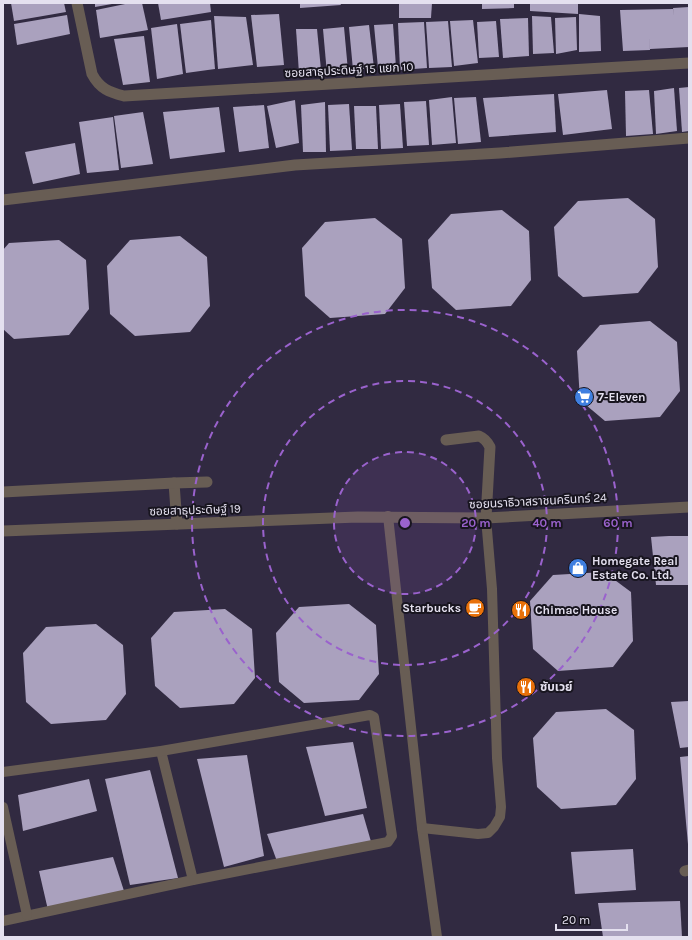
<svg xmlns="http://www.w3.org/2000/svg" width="692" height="940" viewBox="0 0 692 940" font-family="Karla,'Noto Sans Thai',sans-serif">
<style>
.building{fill:#aaa1be}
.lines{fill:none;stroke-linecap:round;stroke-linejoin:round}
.service{stroke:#685d54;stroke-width:10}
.minor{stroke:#685d54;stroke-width:11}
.tertiary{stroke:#685d54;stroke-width:11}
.ring{fill:none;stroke:#9a62cd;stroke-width:2;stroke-dasharray:7 5}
.labels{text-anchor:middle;stroke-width:4;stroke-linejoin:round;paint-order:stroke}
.street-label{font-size:12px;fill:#e4e0ef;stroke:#18151f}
.poi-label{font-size:12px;font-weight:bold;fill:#e4e0ef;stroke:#18151f;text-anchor:start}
.centre{fill:#9a62cd;stroke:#18151f;stroke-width:2}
.ring-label{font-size:12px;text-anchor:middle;font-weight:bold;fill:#9a62cd;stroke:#18151f;stroke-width:4;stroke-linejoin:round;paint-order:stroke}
</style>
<rect width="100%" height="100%" fill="#312a41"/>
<g class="building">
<polygon points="11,3 64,3 66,12 14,21"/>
<polygon points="95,3 112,3 112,4 95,7"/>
<polygon points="130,3 142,3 148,30 100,38 96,10"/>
<polygon points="158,3 210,3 211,12 161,20"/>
<polygon points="300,3 340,3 341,5 300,8"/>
<polygon points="399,3 432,3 431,18 399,18"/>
<polygon points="482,3 514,3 514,8 482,9"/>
<polygon points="530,3 578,3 578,14 530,11"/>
<polygon points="689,7 689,47 650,49 649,33 650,50 623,51 620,10 673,9 674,16 673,8"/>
<polygon points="279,14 284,65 257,67 251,15"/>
<polygon points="579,14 600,16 601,51 579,52"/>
<polygon points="67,15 70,34 17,45 14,24"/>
<polygon points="214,16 246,17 253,65 218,69"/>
<polygon points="532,16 551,17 554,53 533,54"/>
<polygon points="576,17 577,50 556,54 555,18"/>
<polygon points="528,18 529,56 503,58 500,19"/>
<polygon points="211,20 215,69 186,73 180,24"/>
<polygon points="473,20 478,63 454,66 450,21"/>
<polygon points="448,21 452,67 429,68 426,22"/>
<polygon points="496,21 499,57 479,58 477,22"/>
<polygon points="424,22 427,68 400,70 398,23"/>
<polygon points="177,24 183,74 157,79 151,28"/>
<polygon points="393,24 396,67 378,68 374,25"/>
<polygon points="369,25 374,68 353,70 349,27"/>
<polygon points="344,27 348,71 327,74 323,29"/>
<polygon points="296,29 317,29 321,70 299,73"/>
<polygon points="144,36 150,82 123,85 114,39"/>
<polygon points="689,87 689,131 682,132 679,88"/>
<polygon points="674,88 677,131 656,134 654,91"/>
<polygon points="607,90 612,129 563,135 558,94"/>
<polygon points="649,90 653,134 626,136 625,91"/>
<polygon points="554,94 556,132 489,137 483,98"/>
<polygon points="452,97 456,143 432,145 429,100"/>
<polygon points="476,97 481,142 458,144 454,98"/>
<polygon points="295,100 299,143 276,148 267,106"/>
<polygon points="426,101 429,145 407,146 404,102"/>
<polygon points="325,102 326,152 303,152 301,105"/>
<polygon points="349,104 352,150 330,151 328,105"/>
<polygon points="400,104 403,148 381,149 379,105"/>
<polygon points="264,105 269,148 239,152 233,107"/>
<polygon points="354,106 376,106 378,149 356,149"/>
<polygon points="219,107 225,152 170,159 163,112"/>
<polygon points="143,112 153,164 121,168 114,116"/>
<polygon points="113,117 119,170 87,173 79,122"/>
<polygon points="75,143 80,174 33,184 25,152"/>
<polygon points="628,198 655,219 658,267 638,293 583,297 558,276 554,227 578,201"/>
<polygon points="502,210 529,231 531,280 511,306 456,310 432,288 428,240 451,214"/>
<polygon points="375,218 402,239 405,288 385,314 330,318 305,296 302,248 325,222"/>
<polygon points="180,236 207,257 210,306 190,332 135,336 110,314 107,266 130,240"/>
<polygon points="59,240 86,260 89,309 69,335 14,339 3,329 3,250 9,243"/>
<polygon points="650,321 677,342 680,391 660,417 605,421 580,400 577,351 600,325"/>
<polygon points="669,536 689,536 689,585 656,585 651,537"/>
<polygon points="604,572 631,592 633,641 613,667 558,671 533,649 530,601 553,575"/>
<polygon points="349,604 376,625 379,674 359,700 304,703 279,682 276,633 299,607"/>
<polygon points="225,609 252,629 255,678 234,704 180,708 155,686 151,638 174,612"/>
<polygon points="96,624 123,645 126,694 106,720 51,724 26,702 23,653 46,627"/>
<polygon points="689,701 689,747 680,748 671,702"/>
<polygon points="606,709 634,730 636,779 616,805 561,809 537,787 533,738 556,712"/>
<polygon points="353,742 367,808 325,816 306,747"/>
<polygon points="247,755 264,856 224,867 197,759"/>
<polygon points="689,756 689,844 688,844 680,757"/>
<polygon points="150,770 178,878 130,885 105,779"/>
<polygon points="89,779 97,811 23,831 18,795"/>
<polygon points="363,814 372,845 278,864 267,834"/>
<polygon points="633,849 636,890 575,894 571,852"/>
<polygon points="113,857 125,894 48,910 39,871"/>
<polygon points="680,901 682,937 603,937 598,903"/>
</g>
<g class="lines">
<g class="service">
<polyline points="388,516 422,828 437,937"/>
<polyline points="161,751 193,880"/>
<polyline points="3,772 161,751 370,715 374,717 392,836 388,842 193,880 3,921"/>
<polyline points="3,807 27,915"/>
<polyline points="422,828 478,834 488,833 494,827 500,817 501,807 497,758 492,589 486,518"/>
</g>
<g class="minor">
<path d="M77,3L92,74C100,89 109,92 124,96L689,63"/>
<polyline points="3,200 295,165 500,153 689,138"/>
<path d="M446,440L479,436C484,438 487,441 490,447L486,518"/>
<polyline points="174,483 177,524"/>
<polyline points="3,492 174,483 207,482"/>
<polyline points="685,871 689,870"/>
</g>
<polyline class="tertiary" points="3,531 358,517 486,518 689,507"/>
</g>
<circle cx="405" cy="523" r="71" fill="#9a62cd" fill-opacity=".12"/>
<g class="ring">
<circle cx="405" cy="523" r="71"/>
<circle cx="405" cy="523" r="142"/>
<circle cx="405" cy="523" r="213"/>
</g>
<defs>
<g id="supermarket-disc" transform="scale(1)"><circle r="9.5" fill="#3f7fe0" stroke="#18151f"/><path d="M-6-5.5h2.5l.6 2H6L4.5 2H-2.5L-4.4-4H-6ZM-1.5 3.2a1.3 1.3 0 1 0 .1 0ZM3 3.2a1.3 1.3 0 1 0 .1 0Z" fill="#fff"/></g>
<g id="shop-disc" transform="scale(1)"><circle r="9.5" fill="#3f7fe0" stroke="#18151f"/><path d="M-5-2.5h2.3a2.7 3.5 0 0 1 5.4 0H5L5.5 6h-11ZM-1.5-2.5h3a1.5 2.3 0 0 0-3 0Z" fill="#fff"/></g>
<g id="cafe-disc" transform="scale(1)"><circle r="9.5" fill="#e8710a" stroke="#18151f"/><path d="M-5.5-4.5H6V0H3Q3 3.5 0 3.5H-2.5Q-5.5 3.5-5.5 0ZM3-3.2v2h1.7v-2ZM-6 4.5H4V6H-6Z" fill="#fff"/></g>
<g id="restaurant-disc" transform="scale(1)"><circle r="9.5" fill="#e8710a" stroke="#18151f"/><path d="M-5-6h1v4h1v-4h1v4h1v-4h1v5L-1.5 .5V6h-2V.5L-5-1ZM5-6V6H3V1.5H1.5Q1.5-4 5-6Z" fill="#fff"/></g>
</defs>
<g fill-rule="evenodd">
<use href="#supermarket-disc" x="584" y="397"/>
<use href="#shop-disc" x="578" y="568"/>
<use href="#cafe-disc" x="475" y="608"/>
<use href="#restaurant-disc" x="521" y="610"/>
<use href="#restaurant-disc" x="526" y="687"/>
</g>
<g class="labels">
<g class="street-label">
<text transform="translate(349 70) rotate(-3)" y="4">ซอยสาธุประดิษฐ์ 15 แยก 10</text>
<text transform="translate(538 501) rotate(-3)" y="4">ซอยนราธิวาสราชนครินทร์ 24</text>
<text transform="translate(195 510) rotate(-2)" y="4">ซอยสาธุประดิษฐ์ 19</text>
</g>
<g class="poi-label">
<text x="598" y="401">7-Eleven</text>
<text x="592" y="565">Homegate Real<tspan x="592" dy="14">Estate Co. Ltd.</tspan></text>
<text x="461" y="612" text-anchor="end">Starbucks</text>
<text x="535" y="614">Chimac House</text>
<text x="540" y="691">ซับเวย์</text>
</g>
</g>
<circle cx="405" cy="523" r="6" class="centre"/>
<g class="ring-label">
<text x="476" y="527">20 m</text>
<text x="547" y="527">40 m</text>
<text x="618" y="527">60 m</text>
</g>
<rect width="692" height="940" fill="none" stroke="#e4e0ef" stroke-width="8"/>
<path d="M556 924v6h71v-6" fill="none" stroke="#e4e0ef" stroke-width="2"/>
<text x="562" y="924" font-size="12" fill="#e4e0ef" stroke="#18151f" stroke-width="3" paint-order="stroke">20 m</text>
</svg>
